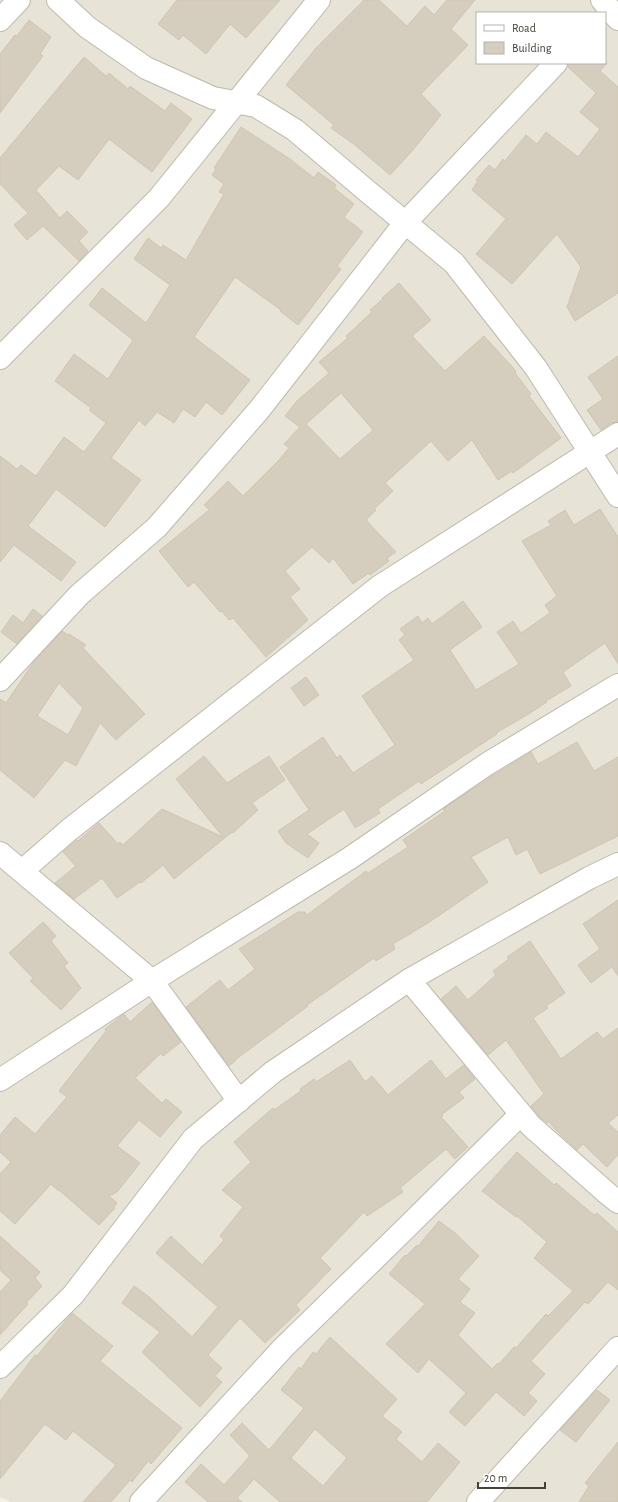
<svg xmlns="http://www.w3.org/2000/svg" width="618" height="1502" viewBox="0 0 618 1502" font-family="'Alegreya Sans',sans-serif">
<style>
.residential{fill:#e7e3d7;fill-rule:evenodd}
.building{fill:#d5cdbe;stroke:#cfc5b1;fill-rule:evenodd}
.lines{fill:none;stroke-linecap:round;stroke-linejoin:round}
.minor-casing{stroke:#bfb9ab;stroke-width:24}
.minor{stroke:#fff;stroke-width:22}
</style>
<rect width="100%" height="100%" fill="#f4f1e8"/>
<path class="residential" d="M0,0H618V1502H11L0,1497ZM477,13H605V63H477Z"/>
<g class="building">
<polygon points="177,0 280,0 246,38 230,24 206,54 183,35 179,40 158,24"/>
<polygon points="364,0 379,0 407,26 425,6 434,15 447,0 475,0 451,29 468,45 421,94 441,115 412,151 390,175 355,145 331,128 334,125 286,85 316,48"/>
<polygon points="29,20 51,37 40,54 43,56 0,113 0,54 15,35 17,36"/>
<polygon points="84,57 106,76 109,73 128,89 130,86 165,111 171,103 192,119 152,172 109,139 78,180 59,166 36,190 60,218 67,211 88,232 79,241 88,251 79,261 43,226 27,240 14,225 28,213 0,184 0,158"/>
<polygon points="568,63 607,63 600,71 618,87 618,293 575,321 567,307 581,267 557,234 512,284 476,254 506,219 472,190 478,181 476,180 489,165 495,170 503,159 505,161 526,135 537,144 546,132 578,157 600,129 580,112 596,93 568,67"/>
<polygon points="241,127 290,159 314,178 318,172 336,185 334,188 354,204 344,217 363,232 337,266 341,269 298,325 280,311 281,310 235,277 194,337 250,380 222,415 206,402 195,417 183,409 174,423 157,412 145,426 139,420 111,458 141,480 105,527 56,489 28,526 76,562 61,581 14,545 0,562 0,456 17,469 21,465 36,476 64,437 84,452 106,423 89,410 91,408 55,381 74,354 108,379 133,340 89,305 102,288 146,323 170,285 134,259 148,238 161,248 163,245 186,260 224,194 219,192 224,184 212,175 216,169 214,168"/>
<path d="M399,283L431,320L412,336L445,371L484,336L516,371L515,373L531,394L529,396L561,438L513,473L512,471L498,480L472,440L448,461L431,441L385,483L393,491L374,509L376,510L366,520L396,552L387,558L389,561L370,575L369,573L353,584L333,558L329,563L312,547L285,571L300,589L290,597L308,620L266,657L233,618L229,620L222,611L220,612L194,582L188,587L159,551L209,510L204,505L228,481L243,496L278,461L289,448L284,444L300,427L285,416L296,402L329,373L319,362L348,338L346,336L372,312L370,310L383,299L382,298ZM341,393L373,430L340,459L306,424Z"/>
<polygon points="618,356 618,422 611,423 601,430 587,410 603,399 588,377"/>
<polygon points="600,509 618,537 618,664 605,643 563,672 571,686 546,701 547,702 527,715 496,733 497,734 421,784 419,781 378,809 380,813 355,828 344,809 307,834 319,843 308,858 286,843 278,831 309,810 280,767 323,737 337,758 340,755 353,773 395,745 362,696 414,660 399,640 405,635 400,629 418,616 422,623 428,618 432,624 463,601 482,627 450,650 476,690 519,664 497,632 513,621 521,633 550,613 545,605 557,596 522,541 551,525 548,521 565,510 574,525"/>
<polygon points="33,609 42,616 17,644 1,632 13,615 23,623"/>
<path d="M62,631L68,635L69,634L86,645L83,648L145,714L116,740L100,723L76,766L65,760L34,798L0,770V699L6,703L33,663ZM59,683L83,708L68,735L37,716Z"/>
<polygon points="306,677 319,695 304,706 291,688"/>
<polygon points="577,742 594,771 618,757 618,836 540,874 527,849 516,855 508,837 471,857 488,882 428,923 393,944 395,949 376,961 374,958 307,1005 308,1006 235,1060 236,1060 229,1066 186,1007 220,980 228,990 255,969 239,949 298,912 305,912 307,915 366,871 368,873 408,847 403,840 445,811 443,809 494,775 531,752 538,764"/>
<polygon points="204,756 227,783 269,756 285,780 252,803 258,810 233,833 232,832 174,879 163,865 141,883 140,882 117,898 102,878 74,899 55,883 76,866 63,852 77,840 78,841 99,823 118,844 120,842 123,845 162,809 223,837 176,779"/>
<polygon points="618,900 618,976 612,967 591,983 578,965 600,949 583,924"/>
<polygon points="43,922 56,936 51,941 68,963 64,966 81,988 61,1010 30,981 33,978 9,953"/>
<polygon points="530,941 565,993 546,1006 548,1008 533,1018 561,1059 597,1032 603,1039 618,1028 618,1115 608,1123 618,1132 618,1155 607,1167 583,1144 577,1150 557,1131 548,1121 547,1123 540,1117 531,1106 544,1094 506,1040 488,1055 441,999 456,986 468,1000 496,975 493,971 509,959 507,957"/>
<polygon points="152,1002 181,1042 163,1056 161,1053 135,1078 162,1103 166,1099 182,1112 160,1137 139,1120 117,1146 140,1163 117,1192 109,1196 117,1203 114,1207 115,1208 99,1225 59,1190 59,1191 51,1184 15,1224 0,1211 0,1174 11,1162 0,1152 0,1135 15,1117 35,1134 67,1097 59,1091 106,1031 105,1029 124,1014 130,1022"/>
<polygon points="350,1060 365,1082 372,1076 388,1095 431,1060 446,1079 464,1065 475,1079 459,1092 464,1098 441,1115 443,1116 441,1117 468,1147 455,1159 446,1149 400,1188 403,1192 367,1216 364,1212 320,1258 331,1269 296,1305 300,1310 265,1343 240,1318 208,1355 222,1368 215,1376 222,1382 200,1407 142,1352 160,1332 122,1303 134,1286 149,1297 192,1337 218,1307 156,1253 171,1236 202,1265 224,1240 220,1236 243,1207 222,1190 251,1162 234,1142 273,1108 274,1110 301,1091 300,1089 314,1079 316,1082"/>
<polygon points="517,1152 554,1185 556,1183 594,1215 597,1213 618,1232 618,1290 608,1282 588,1304 585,1302 531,1361 545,1374 528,1393 537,1401 524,1416 496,1392 465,1426 449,1412 466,1393 429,1359 418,1373 386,1344 425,1304 389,1274 405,1255 406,1256 417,1245 418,1246 439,1221 455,1233 479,1256 458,1279 470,1289 460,1302 475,1313 458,1335 492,1369 498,1363 499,1364 514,1347 516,1348 546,1314 548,1316 573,1291 534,1258 547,1242 517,1216 516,1217 482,1191"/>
<polygon points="0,1236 40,1272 35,1278 42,1286 26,1303 28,1304 0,1335 0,1292 11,1280 0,1270"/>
<polygon points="72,1313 113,1346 100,1361 182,1428 151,1464 148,1461 132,1482 130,1480 111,1502 83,1502 116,1465 73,1431 66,1440 45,1424 0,1479 0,1401 35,1355 37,1356"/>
<path d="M330,1337L397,1399L382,1416L402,1432L396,1439L422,1462L438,1443L460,1462L427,1502H280L254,1479L237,1498L242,1502H208L185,1482L201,1464L224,1485L250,1456L230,1435L242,1423L269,1450L304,1408L281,1390L299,1367L301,1369L313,1352L316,1354ZM315,1429L347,1458L323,1486L291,1458Z"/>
<polygon points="597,1390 610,1400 576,1442 560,1430"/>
<polygon points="618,1442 618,1502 579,1502 589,1486 585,1483"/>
</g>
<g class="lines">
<g class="minor-casing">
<g id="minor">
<polyline points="58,0 87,27 146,68 213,98 256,106 295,130 367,191 454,263 536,368 618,496"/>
<polyline points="602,0 618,19"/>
<polyline points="0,20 19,0"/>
<polyline points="0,358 159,198 319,0"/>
<polyline points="0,680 79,595 157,527 259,410 405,223 556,63"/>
<polyline points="0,853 152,981 239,1101"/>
<polyline points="22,871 69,830 380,586 618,434"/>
<polyline points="409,980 531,1126 608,1194 618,1202"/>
<polyline points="0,1080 152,981 350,858 487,764 618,685"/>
<polyline points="0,1367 73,1295 193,1139 273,1072 409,980 589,878 618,864"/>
<polyline points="141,1502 283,1348 405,1229 521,1114"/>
<polyline points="478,1502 618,1348"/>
</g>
</g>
<use href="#minor" class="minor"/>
</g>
<rect x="476" y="12" width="130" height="52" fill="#ffffff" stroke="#b5b3af"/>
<rect x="484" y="25" width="20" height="6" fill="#ffffff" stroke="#b5b3af"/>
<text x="512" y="32" font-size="12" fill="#474237">Road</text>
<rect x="484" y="42" width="20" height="12" fill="#d5cdbe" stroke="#b5b3af"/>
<text x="512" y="52" font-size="12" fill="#474237">Building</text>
<path d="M478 1482v6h67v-6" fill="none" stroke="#474237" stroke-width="2"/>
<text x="484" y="1482" font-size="12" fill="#474237" stroke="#ffffff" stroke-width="3" paint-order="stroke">20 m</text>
</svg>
